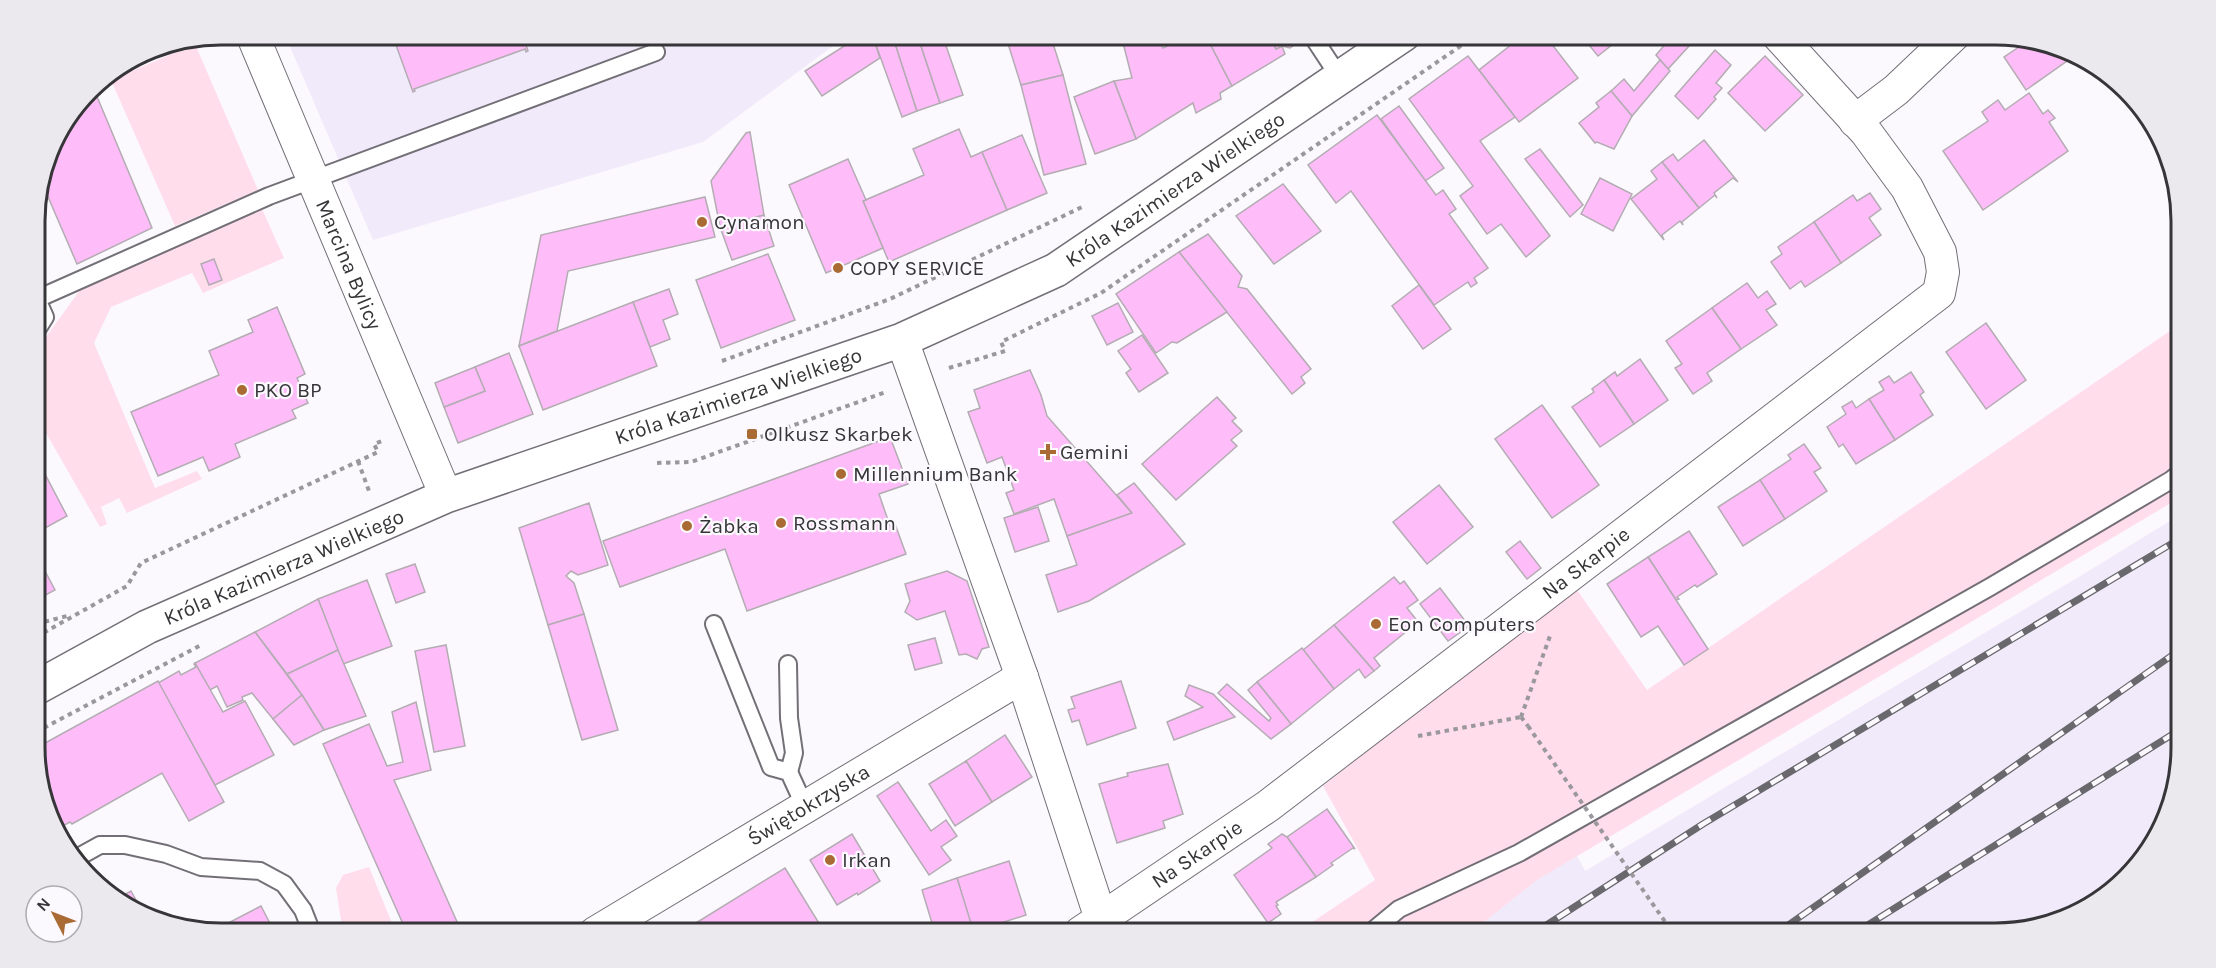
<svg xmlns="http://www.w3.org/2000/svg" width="2216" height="968" viewBox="0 0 2216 968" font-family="Karla,sans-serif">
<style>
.built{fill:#f1eafa}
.green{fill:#ffddeb}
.building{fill:#febdf8;stroke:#b4acb3;stroke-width:1.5}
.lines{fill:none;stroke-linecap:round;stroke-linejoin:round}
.service-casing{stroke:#736f77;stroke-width:20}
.minor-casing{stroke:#736f77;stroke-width:34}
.tertiary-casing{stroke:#736f77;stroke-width:36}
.path{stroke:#9a989c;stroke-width:4;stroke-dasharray:4.5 4.5;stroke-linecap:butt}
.service{stroke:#fff;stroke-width:16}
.minor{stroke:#fff;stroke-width:32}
.tertiary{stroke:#fff;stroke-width:33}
.rail-casing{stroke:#69686c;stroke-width:7}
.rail{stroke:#fbf9fe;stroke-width:4.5;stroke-dasharray:14;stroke-linecap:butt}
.path-bridge{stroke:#9a989c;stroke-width:4;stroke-dasharray:4.5 4.5;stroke-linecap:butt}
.poi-dot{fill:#aa6a33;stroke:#fbf9fe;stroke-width:2}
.labels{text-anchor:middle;stroke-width:4.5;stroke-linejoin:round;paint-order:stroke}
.street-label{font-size:21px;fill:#363538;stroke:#fbf9fe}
.poi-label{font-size:21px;fill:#363538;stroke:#fbf9fe;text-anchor:start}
.rim{fill:none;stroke:#363538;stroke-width:3}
</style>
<rect width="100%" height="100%" fill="#fbf9fe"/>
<g class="built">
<polygon points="285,35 848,35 703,142 373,240"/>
<polygon points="2181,514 2181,748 2167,818 2108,895 2070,916 2031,921 2013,932 2007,933 1459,933 1574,850 1585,871 2092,569"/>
</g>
<g class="green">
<polygon points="195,44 258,190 175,226 111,80"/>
<polygon points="262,209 284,258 203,293 192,273 111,307 94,343 155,488 197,471 202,479 127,513 119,498 101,507 107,524 100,527 42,426 35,423 35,352 83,286"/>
<polygon points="2180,324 2181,497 1537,880 1470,933 1296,933 1375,880 1323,786 1575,587 1647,690"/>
<polygon points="369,867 396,933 343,933 336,888 343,875"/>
</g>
<g class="building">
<polygon points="392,34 522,34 528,51 526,52 525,49 414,89 415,91 413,92"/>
<polygon points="863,34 872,34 880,58 822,96 805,71"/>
<polygon points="872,34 892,34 917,111 902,117"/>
<polygon points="892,34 917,34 940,103 917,111"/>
<polygon points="917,34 942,34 963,95 940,103"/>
<polygon points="1005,34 1050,34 1063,75 1021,85"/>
<polygon points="1135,34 1155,34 1163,48 1193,34 1205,34 1232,86 1220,93 1221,99 1196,113 1193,103 1136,139 1114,81 1132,78 1122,39"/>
<polygon points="1205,34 1268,34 1276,49 1282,46 1285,54 1232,86"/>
<polygon points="1268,34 1302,34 1302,35 1300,41 1290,48 1282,46 1276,49"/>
<polygon points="1525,34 1544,34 1578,78 1519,122 1479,70"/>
<polygon points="1580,34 1617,34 1615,36 1618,40 1598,56"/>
<polygon points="1674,34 1700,34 1668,69 1656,55"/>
<polygon points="2028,41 2058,47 2067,61 2026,90 2004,57"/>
<polygon points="1715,50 1731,65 1716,83 1722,88 1714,97 1716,99 1698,119 1675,96"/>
<polygon points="1468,56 1515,117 1480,141 1550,236 1526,257 1501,224 1487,234 1460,196 1473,186 1409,99"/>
<polygon points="1765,56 1803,95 1765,131 1728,93"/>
<polygon points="1660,60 1670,71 1632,116 1611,91 1624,79 1634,91"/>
<polygon points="1063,75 1086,164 1044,175 1021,85"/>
<polygon points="1114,81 1136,139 1095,154 1074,97"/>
<polygon points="93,87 152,228 77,264 42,183 54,139"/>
<polygon points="1611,91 1632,116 1614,149 1597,142 1595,143 1579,123 1599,107 1596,103"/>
<polygon points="2029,93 2043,114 2048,110 2055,118 2049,122 2068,151 1983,210 1943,151 1988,121 1982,112 1998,100 2005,110"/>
<polygon points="1399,106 1444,168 1425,181 1381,119"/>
<polygon points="1377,115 1436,195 1443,190 1456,209 1449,214 1488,268 1474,278 1477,283 1471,287 1468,282 1434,305 1351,191 1336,203 1308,165"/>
<polygon points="959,129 971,157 982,152 1007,210 889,262 863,201 924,175 913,149"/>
<polygon points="750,132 764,215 720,227 711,181 746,133"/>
<polygon points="1022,135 1047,193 1007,210 982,152"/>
<polygon points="1704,140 1738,182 1733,178 1714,193 1717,198 1715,195 1699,208 1662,162 1673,154 1678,161"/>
<polygon points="1540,149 1583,205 1570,217 1525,159"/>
<polygon points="848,159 866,200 863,201 883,248 826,273 789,185"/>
<polygon points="1662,162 1699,208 1682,222 1683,225 1680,221 1662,235 1664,240 1631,199 1657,179 1651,171"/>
<polygon points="1600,178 1632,194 1613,231 1581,214"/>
<polygon points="1283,184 1321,231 1274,264 1236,216"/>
<polygon points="1870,193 1881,209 1869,218 1881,235 1841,263 1814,222 1853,195 1857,201"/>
<polygon points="705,197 715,237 568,271 557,331 519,346 541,235"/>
<polygon points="764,215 774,246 732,260 720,227"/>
<polygon points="1814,222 1841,263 1805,287 1801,281 1790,289 1771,262 1782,254 1778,247"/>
<polygon points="1208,234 1242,276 1238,287 1247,289 1311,369 1301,377 1305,383 1292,394 1179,252"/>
<polygon points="1179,252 1227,312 1177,343 1172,342 1156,353 1116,294"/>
<polygon points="768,254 795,320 721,348 696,280"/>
<polygon points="214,259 222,280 209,285 201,264"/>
<polygon points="1747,283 1758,298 1767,291 1776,304 1766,310 1777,325 1741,349 1712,308"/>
<polygon points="1419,285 1451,329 1423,349 1392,306"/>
<polygon points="669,289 678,314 663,320 670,339 650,347 633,302"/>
<polygon points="633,302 657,366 543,410 519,346"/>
<polygon points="1118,303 1133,332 1107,345 1092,316"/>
<polygon points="277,307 305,374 297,378 308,403 292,410 296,418 235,444 240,457 209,471 203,457 158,476 131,412 219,375 209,351 253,332 248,320"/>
<polygon points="1712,308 1741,349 1707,373 1712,381 1693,394 1675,368 1682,364 1666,341"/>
<polygon points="1986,323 2026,380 1986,409 1946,352"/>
<polygon points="1142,335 1168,373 1139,392 1126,373 1131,369 1118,351"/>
<polygon points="509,353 533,414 458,443 444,407 485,391 475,367"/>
<polygon points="1640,359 1668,400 1634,424 1604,380 1615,372 1617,376"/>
<polygon points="475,367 485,391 444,407 435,383"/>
<polygon points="1030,370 1041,395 1047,416 1132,513 1067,536 1054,499 1014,514 1006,493 1014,490 1002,457 987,463 968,412 980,408 974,390"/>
<polygon points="1911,372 1924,392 1920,395 1933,415 1895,440 1869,399 1884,390 1879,382 1889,376 1894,383"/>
<polygon points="1604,380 1634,424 1600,447 1572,407 1594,392 1592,389"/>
<polygon points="1217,397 1236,418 1232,421 1242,431 1231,440 1237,446 1176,500 1142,464"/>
<polygon points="1869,399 1895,440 1856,464 1843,444 1839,447 1827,427 1846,414 1842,407 1852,401 1856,408"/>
<polygon points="1542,405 1599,485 1552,518 1495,439"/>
<polygon points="890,437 908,484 879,494 890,526 895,524 906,554 747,611 725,549 620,587 603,541"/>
<polygon points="1804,444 1821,468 1814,472 1827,491 1785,519 1760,480 1791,459 1788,455"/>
<polygon points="35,455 67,516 36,533"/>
<polygon points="1760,480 1785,519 1743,546 1718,507"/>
<polygon points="1134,483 1185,544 1089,601 1058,612 1046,575 1077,565 1067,536 1132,513 1117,495"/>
<polygon points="1439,485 1473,527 1427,564 1393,522"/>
<polygon points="589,503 608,565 578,575 571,571 566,576 574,583 584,614 548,625 519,528"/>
<polygon points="1038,507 1049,541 1015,552 1004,518"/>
<polygon points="1689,531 1717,574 1697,587 1695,585 1677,597 1679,599 1676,600 1648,557"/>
<polygon points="1520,541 1541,568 1527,579 1506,552"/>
<polygon points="36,554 55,590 36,600"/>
<polygon points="1648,557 1708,649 1684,665 1658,626 1641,637 1607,584"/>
<polygon points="415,564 425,592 396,603 386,574"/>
<polygon points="947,571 967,581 989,647 982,649 977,659 966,654 959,655 945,611 917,620 905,612 910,601 905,584"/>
<polygon points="1394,577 1400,584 1404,581 1418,600 1407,608 1418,622 1374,658 1380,666 1374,671 1334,625"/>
<polygon points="367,580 392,646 343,664 318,599"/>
<polygon points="1440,588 1469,626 1448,641 1420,604"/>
<polygon points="318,599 338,650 287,674 255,632"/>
<polygon points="584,614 618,730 582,740 548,625"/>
<polygon points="1334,625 1374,671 1365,678 1359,669 1334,689 1303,650"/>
<polygon points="255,632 302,695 273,719 252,693 242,697 243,700 227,707 217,686 210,690 195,663"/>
<polygon points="935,638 942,663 915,670 908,645"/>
<polygon points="446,645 465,746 434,752 415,651"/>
<polygon points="1302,648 1334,689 1291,724 1257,682"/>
<polygon points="338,650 366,716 324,730 302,695 287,674"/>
<polygon points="195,663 223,712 245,701 274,755 215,785 158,683 179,671 181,675 196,667 194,664"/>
<polygon points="158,681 224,802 189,821 162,773 72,824 70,822 59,828 36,772 36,748"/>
<polygon points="1121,681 1136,728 1087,745 1079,720 1072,722 1068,710 1075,708 1071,697"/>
<polygon points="1257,682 1291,724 1271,739 1218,693 1227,684 1269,721 1271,718 1248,690"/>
<polygon points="1189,685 1213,694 1235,717 1174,740 1167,722 1203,707 1185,696"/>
<polygon points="302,695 324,730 294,745 273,719"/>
<polygon points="416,702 431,770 394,780 462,933 407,933 323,744 369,724 387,766 403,762 392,712"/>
<polygon points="1005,735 1032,777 992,802 966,761"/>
<polygon points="966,761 992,802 955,826 929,784"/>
<polygon points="1168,764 1183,814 1163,821 1165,828 1117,843 1099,784 1128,776 1127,773"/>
<polygon points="898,782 931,831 946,820 957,836 941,847 951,860 929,875 877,796"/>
<polygon points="1327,809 1355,849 1353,848 1331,863 1333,865 1316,877 1287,837"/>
<polygon points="852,834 880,881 858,895 857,893 837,905 810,860"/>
<polygon points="1282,834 1287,837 1316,877 1276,902 1278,905 1276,906 1281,914 1268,923 1234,875 1272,848 1268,844"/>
<polygon points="1009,861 1026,915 973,932 957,878"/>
<polygon points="785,868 825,933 685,933 683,931"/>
<polygon points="957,878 974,933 935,933 922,890"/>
<polygon points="131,891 145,916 120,897"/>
<polygon points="261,906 275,933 221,934 211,932"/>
</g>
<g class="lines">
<g class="service-casing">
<g id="service">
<polyline points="1311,34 1340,78"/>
<polyline points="35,293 37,299 269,196 656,52"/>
<polyline points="35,333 45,317 37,299"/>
<polyline points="714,624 771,767 789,772 805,807"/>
<polyline points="788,664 789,718 794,753 789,772"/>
<polyline points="73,860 100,845 125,845 166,854 201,867 260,871 284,884 303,910 312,933"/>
<polyline points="1370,933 1399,909 1519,853 1990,587 2171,480 2181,472"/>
</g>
</g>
<g class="minor-casing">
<g id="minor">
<path id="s1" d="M252,34L446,496"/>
<polyline points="1855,121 1896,90 1955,34"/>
<polyline points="902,340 1022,677 1101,919"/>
<path id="s2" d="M595,933L1022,677"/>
<path id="s3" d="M1080,933L1268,806L1939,293L1943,272L1940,252L1907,188L1866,132L1777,34"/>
</g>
</g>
<g class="tertiary-casing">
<g id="tertiary">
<path id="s4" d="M36,688L147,627L446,496L902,340L1056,270L1404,34"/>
</g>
</g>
<g class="path">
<polyline points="722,361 890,299 1082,207"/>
<polyline points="949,368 1005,351 1001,342 1101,293 1478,34"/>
<polyline points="358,461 369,491"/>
<polyline points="657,463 691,462 886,392"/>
<polyline points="36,624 71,615"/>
<polyline points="36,637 127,586 141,563 378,452 374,444 385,440"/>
<polyline points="1521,717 1550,636"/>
<polyline points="1521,717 1528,726"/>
<polyline points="36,732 203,644"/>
<polyline points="1418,736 1521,717"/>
<polyline points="553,933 560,929"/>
</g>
<use href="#service" class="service"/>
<use href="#minor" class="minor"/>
<use href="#tertiary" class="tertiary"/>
<g class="rail-casing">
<g id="rail">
<polyline points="1534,933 1703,824 2181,538"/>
<polyline points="1777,933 2181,649"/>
<polyline points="1855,933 2181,729"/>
</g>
</g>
<use href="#rail" class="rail"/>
<polyline class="path-bridge" points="1528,726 1673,933"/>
</g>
<g class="poi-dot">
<circle cx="702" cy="222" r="6"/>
<circle cx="838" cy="268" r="6"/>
<circle cx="242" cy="390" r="6"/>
<rect x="746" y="428" width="12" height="12" rx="3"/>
<path d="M1045 443h6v6h6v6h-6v6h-6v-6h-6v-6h6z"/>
<circle cx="841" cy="474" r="6"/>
<circle cx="781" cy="523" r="6"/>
<circle cx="687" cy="526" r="6"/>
<circle cx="1376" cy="624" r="6"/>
<circle cx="830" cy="860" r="6"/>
</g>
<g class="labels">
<g class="street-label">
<text dy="7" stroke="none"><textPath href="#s4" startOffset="1248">Króla Kazimierza Wielkiego</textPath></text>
<text dy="7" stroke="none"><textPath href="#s1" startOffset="250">Marcina Bylicy</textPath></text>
<text dy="7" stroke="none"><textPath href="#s4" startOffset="762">Króla Kazimierza Wielkiego</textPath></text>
<text dy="7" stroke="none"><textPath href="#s3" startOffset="627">Na Skarpie</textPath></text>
<text dy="7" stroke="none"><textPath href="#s4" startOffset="276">Króla Kazimierza Wielkiego</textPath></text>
<text dy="7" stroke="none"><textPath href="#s2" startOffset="249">Świętokrzyska</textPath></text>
<text dy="7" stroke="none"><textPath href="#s3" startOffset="141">Na Skarpie</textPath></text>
</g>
<g class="poi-label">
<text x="714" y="229">Cynamon</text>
<text x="850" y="275">COPY SERVICE</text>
<text x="254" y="397">PKO BP</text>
<text x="764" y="441">Olkusz Skarbek</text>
<text x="1060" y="459">Gemini</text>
<text x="853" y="481">Millennium Bank</text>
<text x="793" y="530">Rossmann</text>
<text x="699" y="533">Żabka</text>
<text x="1388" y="631">Eon Computers</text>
<text x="842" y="867">Irkan</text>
</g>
</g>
<path d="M0 0H2216V968H0ZM221 45H1995A176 176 0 0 1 2171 221V747A176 176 0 0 1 1995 923H221A176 176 0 0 1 45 747V221A176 176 0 0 1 221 45Z" fill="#ebe9ee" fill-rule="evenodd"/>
<path class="rim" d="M221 45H1995A176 176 0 0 1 2171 221V747A176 176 0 0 1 1995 923H221A176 176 0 0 1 45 747V221A176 176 0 0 1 221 45Z"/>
<g transform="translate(54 914) rotate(312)"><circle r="28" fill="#fbf9fe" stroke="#acabaf" stroke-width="1.5"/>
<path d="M0-4.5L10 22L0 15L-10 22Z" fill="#aa6a33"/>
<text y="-9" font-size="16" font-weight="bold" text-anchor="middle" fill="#363538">N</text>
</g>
</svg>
